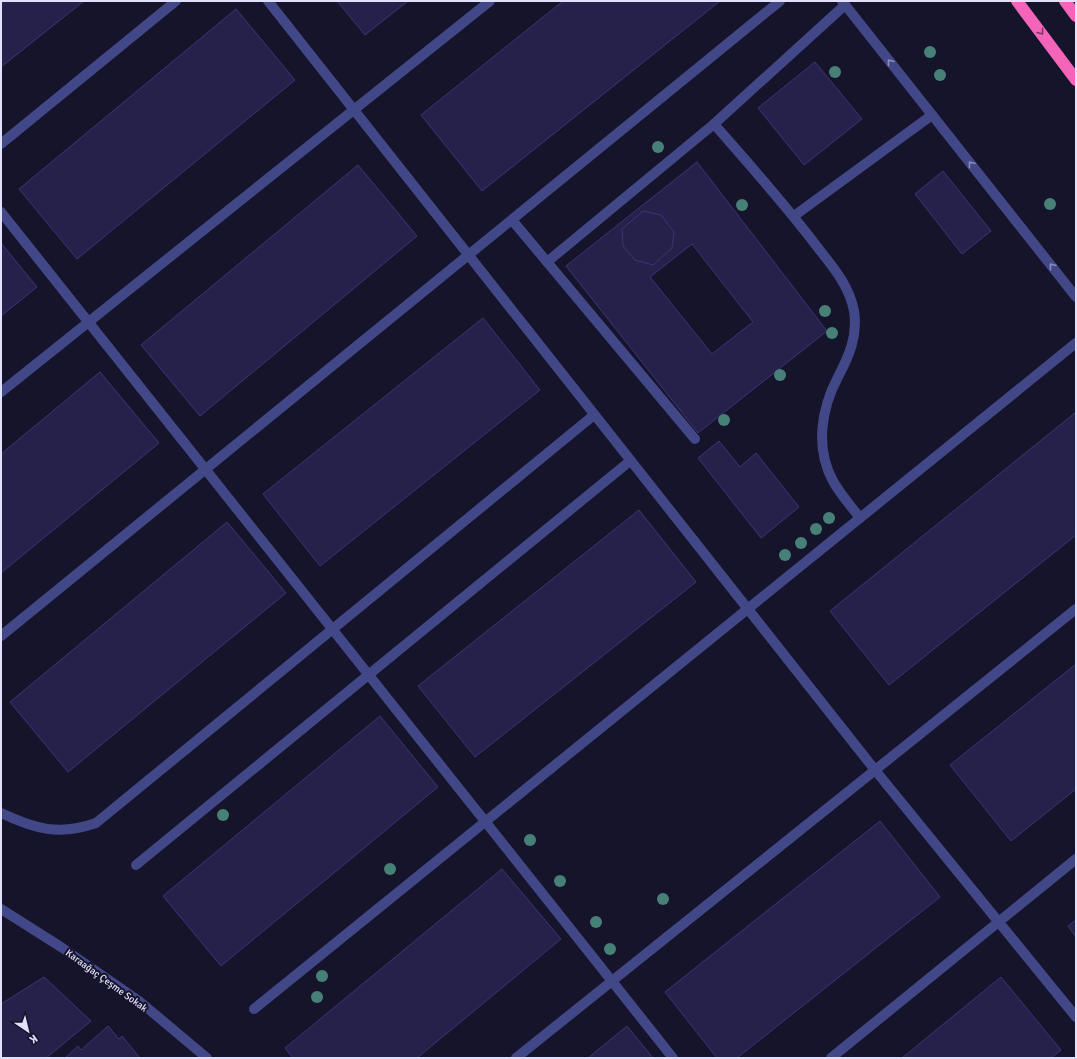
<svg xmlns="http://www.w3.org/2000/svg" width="1077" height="1059" viewBox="0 0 1077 1059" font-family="Signika,sans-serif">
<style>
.building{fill:#25214b;stroke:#3b3575;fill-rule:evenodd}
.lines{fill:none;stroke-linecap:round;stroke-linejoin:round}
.minor{stroke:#424787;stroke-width:10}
.highway{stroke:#f464b8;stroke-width:12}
.tree{fill:#478076}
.oneway{stroke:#79386a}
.oneway2{stroke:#8a8cbc}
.labels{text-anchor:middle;stroke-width:4;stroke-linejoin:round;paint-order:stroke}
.street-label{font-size:10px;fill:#e1e0fd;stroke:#15142b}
</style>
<rect width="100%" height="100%" fill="#15142b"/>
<g class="building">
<polygon points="1,1 84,1 1,67"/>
<polygon points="337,1 408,1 365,35"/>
<polygon points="563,1 720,1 482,191 421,115"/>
<polygon points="236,9 295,80 77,259 19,189"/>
<polygon points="815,62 862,119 804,165 758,108"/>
<path d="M697,162L827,331L698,433L566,266ZM692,244L753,322L712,354L650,277Z"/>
<polygon points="358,165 417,236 200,416 141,345"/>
<polygon points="943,171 991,231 962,254 915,194"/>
<polygon points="643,211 661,215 674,232 672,248 653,265 635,260 623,246 622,229"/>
<polygon points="1,243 37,287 1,316"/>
<polygon points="483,318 540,390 320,566 263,494"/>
<polygon points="100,372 159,443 1,573 1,454"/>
<polygon points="1076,412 1076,535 889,685 830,611"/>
<polygon points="719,441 740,467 756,453 799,507 761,538 698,458"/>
<polygon points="639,510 696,582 475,757 418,686"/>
<polygon points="227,522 286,593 68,772 10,702"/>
<polygon points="1076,664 1076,789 1011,841 950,765"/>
<polygon points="380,716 438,787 221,966 163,896"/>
<polygon points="880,821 940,897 737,1058 717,1058 665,992"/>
<polygon points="502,869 561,939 417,1058 293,1058 285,1048"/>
<polygon points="1076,920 1076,937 1068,926"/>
<polygon points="44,977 91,1021 46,1058 1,1058 1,1004"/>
<polygon points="1001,977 1061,1050 1051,1058 902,1058"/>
<polygon points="108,1026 119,1039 122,1036 140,1058 65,1058 78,1046 81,1050"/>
<polygon points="627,1026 653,1058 588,1058"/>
</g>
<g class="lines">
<g class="minor">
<polyline points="268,1 875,770 1076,1017"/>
<polyline points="842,1 1076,297"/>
<path d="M714,124C748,163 783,202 815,244C831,265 849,284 854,311C858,336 849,356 838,377C821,409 815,448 833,481C840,494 851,506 860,518"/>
<polyline points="1,144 176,1"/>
<polyline points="1,212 673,1058"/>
<polyline points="794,216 932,115"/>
<polyline points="512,220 695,439"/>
<polyline points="547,262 714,124 845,5"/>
<polyline points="1,392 490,1"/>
<polyline points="1,636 780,1"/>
<path d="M1,813C35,829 59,836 96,823L594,415"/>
<polyline points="136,865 630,461"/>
<polyline points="1,909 61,947 139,1001 207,1058"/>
<polyline points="254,1009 1076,343"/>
<polyline points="516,1058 1076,609"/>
<polyline points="831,1058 1076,859"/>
</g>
<g class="highway">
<polyline points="1017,1 1076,80"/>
<polyline points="1065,1 1076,16"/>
</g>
</g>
<g class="tree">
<circle cx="930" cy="52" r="6"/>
<circle cx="835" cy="72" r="6"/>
<circle cx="940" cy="75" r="6"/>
<circle cx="658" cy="147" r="6"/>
<circle cx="1050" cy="204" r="6"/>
<circle cx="742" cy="205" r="6"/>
<circle cx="825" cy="311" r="6"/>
<circle cx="832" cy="333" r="6"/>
<circle cx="780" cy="375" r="6"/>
<circle cx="724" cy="420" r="6"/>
<circle cx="829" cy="518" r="6"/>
<circle cx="816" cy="529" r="6"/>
<circle cx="801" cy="543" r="6"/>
<circle cx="785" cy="555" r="6"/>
<circle cx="223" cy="815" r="6"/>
<circle cx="530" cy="840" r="6"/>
<circle cx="390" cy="869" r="6"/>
<circle cx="560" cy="881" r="6"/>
<circle cx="663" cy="899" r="6"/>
<circle cx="596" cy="922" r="6"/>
<circle cx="610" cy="949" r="6"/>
<circle cx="322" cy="976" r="6"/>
<circle cx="317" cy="997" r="6"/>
</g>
<defs><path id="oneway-chevron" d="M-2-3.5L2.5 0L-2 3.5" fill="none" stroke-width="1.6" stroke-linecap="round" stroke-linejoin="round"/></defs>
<use class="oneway" href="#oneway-chevron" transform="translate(1041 32) rotate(53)"/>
<g class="oneway2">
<use href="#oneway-chevron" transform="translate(890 62) rotate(-128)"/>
<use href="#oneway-chevron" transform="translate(971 164) rotate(-128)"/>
<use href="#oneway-chevron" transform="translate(1052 266) rotate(-128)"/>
</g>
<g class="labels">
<g class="street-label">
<text transform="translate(107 980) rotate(36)" y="4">Karaağaç Çeşme Sokak</text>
</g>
</g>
<rect width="1077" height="1059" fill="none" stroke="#e1e0fd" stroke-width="4"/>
<g transform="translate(28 1031) rotate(145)" stroke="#15142b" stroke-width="3" paint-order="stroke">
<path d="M0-3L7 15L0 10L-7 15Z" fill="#e1e0fd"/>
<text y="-6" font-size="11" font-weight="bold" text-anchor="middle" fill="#e1e0fd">K</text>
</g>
</svg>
